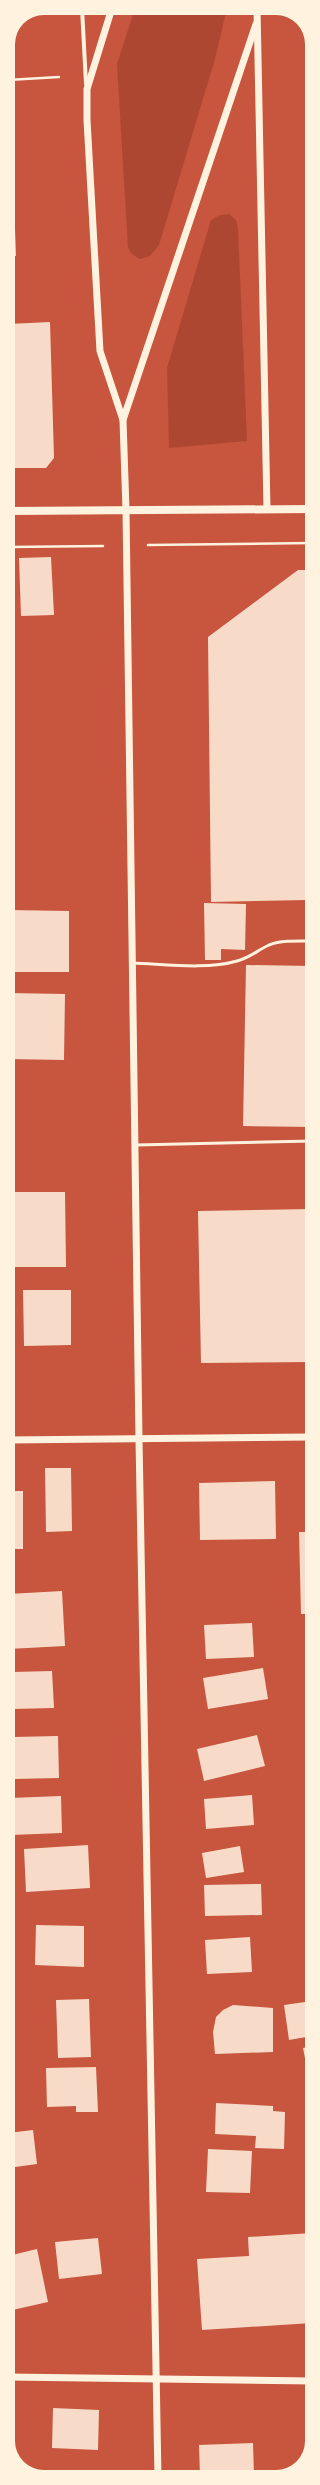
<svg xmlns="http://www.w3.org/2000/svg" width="320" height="2485" viewBox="0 0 320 2485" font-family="Commissioner,sans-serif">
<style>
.green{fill:#ae4732}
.building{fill:#f7dbc8}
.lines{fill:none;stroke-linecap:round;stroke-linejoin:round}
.path{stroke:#fff3e0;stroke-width:2.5}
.service{stroke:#fff3e0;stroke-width:3}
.minor{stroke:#fff3e0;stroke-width:4}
.tertiary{stroke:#fff3e0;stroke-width:7}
.secondary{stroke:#fff3e0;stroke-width:8}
</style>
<rect width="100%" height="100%" fill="#c8553d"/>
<g class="green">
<polygon points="135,8 227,8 215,59 159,245 150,256 140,259 132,254 128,248 117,64"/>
<polygon points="229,214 236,220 238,228 247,441 169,448 167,368 211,220 220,215"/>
</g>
<g class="building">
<polygon points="15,229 16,256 8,257 8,230"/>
<polygon points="50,322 54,458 46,468 8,468 8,324"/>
<polygon points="51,557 54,615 21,616 19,558"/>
<polygon points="298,570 312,570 312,706 305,706 308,900 211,902 208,637"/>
<polygon points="204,903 246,904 245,950 221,949 221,960 205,960"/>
<polygon points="8,910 69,911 69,972 8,972"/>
<polygon points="246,965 312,966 312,1127 243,1126"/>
<polygon points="8,993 65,994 64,1060 8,1059"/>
<polygon points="12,1192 65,1192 66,1267 13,1267"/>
<polygon points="312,1209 312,1362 201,1363 198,1211"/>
<polygon points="23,1290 71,1290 71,1345 24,1346"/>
<polygon points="45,1468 71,1468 72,1531 46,1532"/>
<polygon points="275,1481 276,1539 200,1540 199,1483"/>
<rect x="8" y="1491" width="15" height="58"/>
<polygon points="299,1532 312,1532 312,1614 301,1614"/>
<polygon points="62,1591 65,1646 8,1649 8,1594"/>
<polygon points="252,1623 254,1657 206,1659 204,1625"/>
<polygon points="263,1668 268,1699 208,1709 203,1678"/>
<polygon points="52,1671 54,1708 13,1709 12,1672"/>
<polygon points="257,1735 265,1766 204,1781 197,1749"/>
<polygon points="58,1736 59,1778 14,1779 13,1737"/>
<polygon points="252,1795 254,1825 206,1829 204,1799"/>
<polygon points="61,1796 62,1833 11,1835 10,1798"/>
<polygon points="88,1845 90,1888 26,1892 24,1849"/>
<polygon points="240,1846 244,1872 206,1878 202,1853"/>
<polygon points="261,1884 262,1915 205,1916 204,1885"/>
<polygon points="36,1925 84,1926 84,1967 35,1965"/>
<polygon points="250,1937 252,1972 207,1974 205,1940"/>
<polygon points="89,1999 91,2057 58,2058 56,2000"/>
<polygon points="312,2001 312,2036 289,2040 284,2005"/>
<polygon points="233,2005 273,2008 273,2052 215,2054 213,2032 216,2017 223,2010"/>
<polygon points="312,2046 312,2084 310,2084 303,2048"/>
<polygon points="96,2067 98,2112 76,2112 76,2106 47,2107 46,2068"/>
<polygon points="216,2103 273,2106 273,2111 285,2112 284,2149 255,2148 256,2136 215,2134"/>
<polygon points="33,2130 37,2164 8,2168 8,2133"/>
<polygon points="208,2149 252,2151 250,2193 206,2192"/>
<polygon points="312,2233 312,2323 202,2330 197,2259 249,2256 248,2237"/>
<polygon points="98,2238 102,2274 59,2279 55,2242"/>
<polygon points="37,2249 48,2302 8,2311 8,2256"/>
<polygon points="8,2403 10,2403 10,2448 8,2444"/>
<polygon points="53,2408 99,2410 98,2450 52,2448"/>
<polygon points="253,2443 254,2477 200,2477 199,2445"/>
</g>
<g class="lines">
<g class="path">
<polyline points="8,80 59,77"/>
<polyline points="148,545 312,543"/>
<polyline points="8,547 103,546"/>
</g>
<g class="service">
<path d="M132,963C164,964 206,970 237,961C249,958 258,950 269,945C282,940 298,941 312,941"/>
<polyline points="136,1145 312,1141"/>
</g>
<polyline class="minor" points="82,8 86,84"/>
<g class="tertiary">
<polyline points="112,8 87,89 87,120 100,351 123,420 126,510 139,1439 158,2477"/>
<polyline points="257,8 267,509"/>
<polyline points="123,420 256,24"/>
<polyline points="8,1440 312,1437"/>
<polyline points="8,2377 312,2381"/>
</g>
<polyline class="secondary" points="8,511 312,509"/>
</g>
<path d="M0 0H320V2485H0ZM44 15H276A29 29 0 0 1 305 44V2441A29 29 0 0 1 276 2470H44A29 29 0 0 1 15 2441V44A29 29 0 0 1 44 15Z" fill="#fff3e0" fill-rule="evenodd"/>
</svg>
